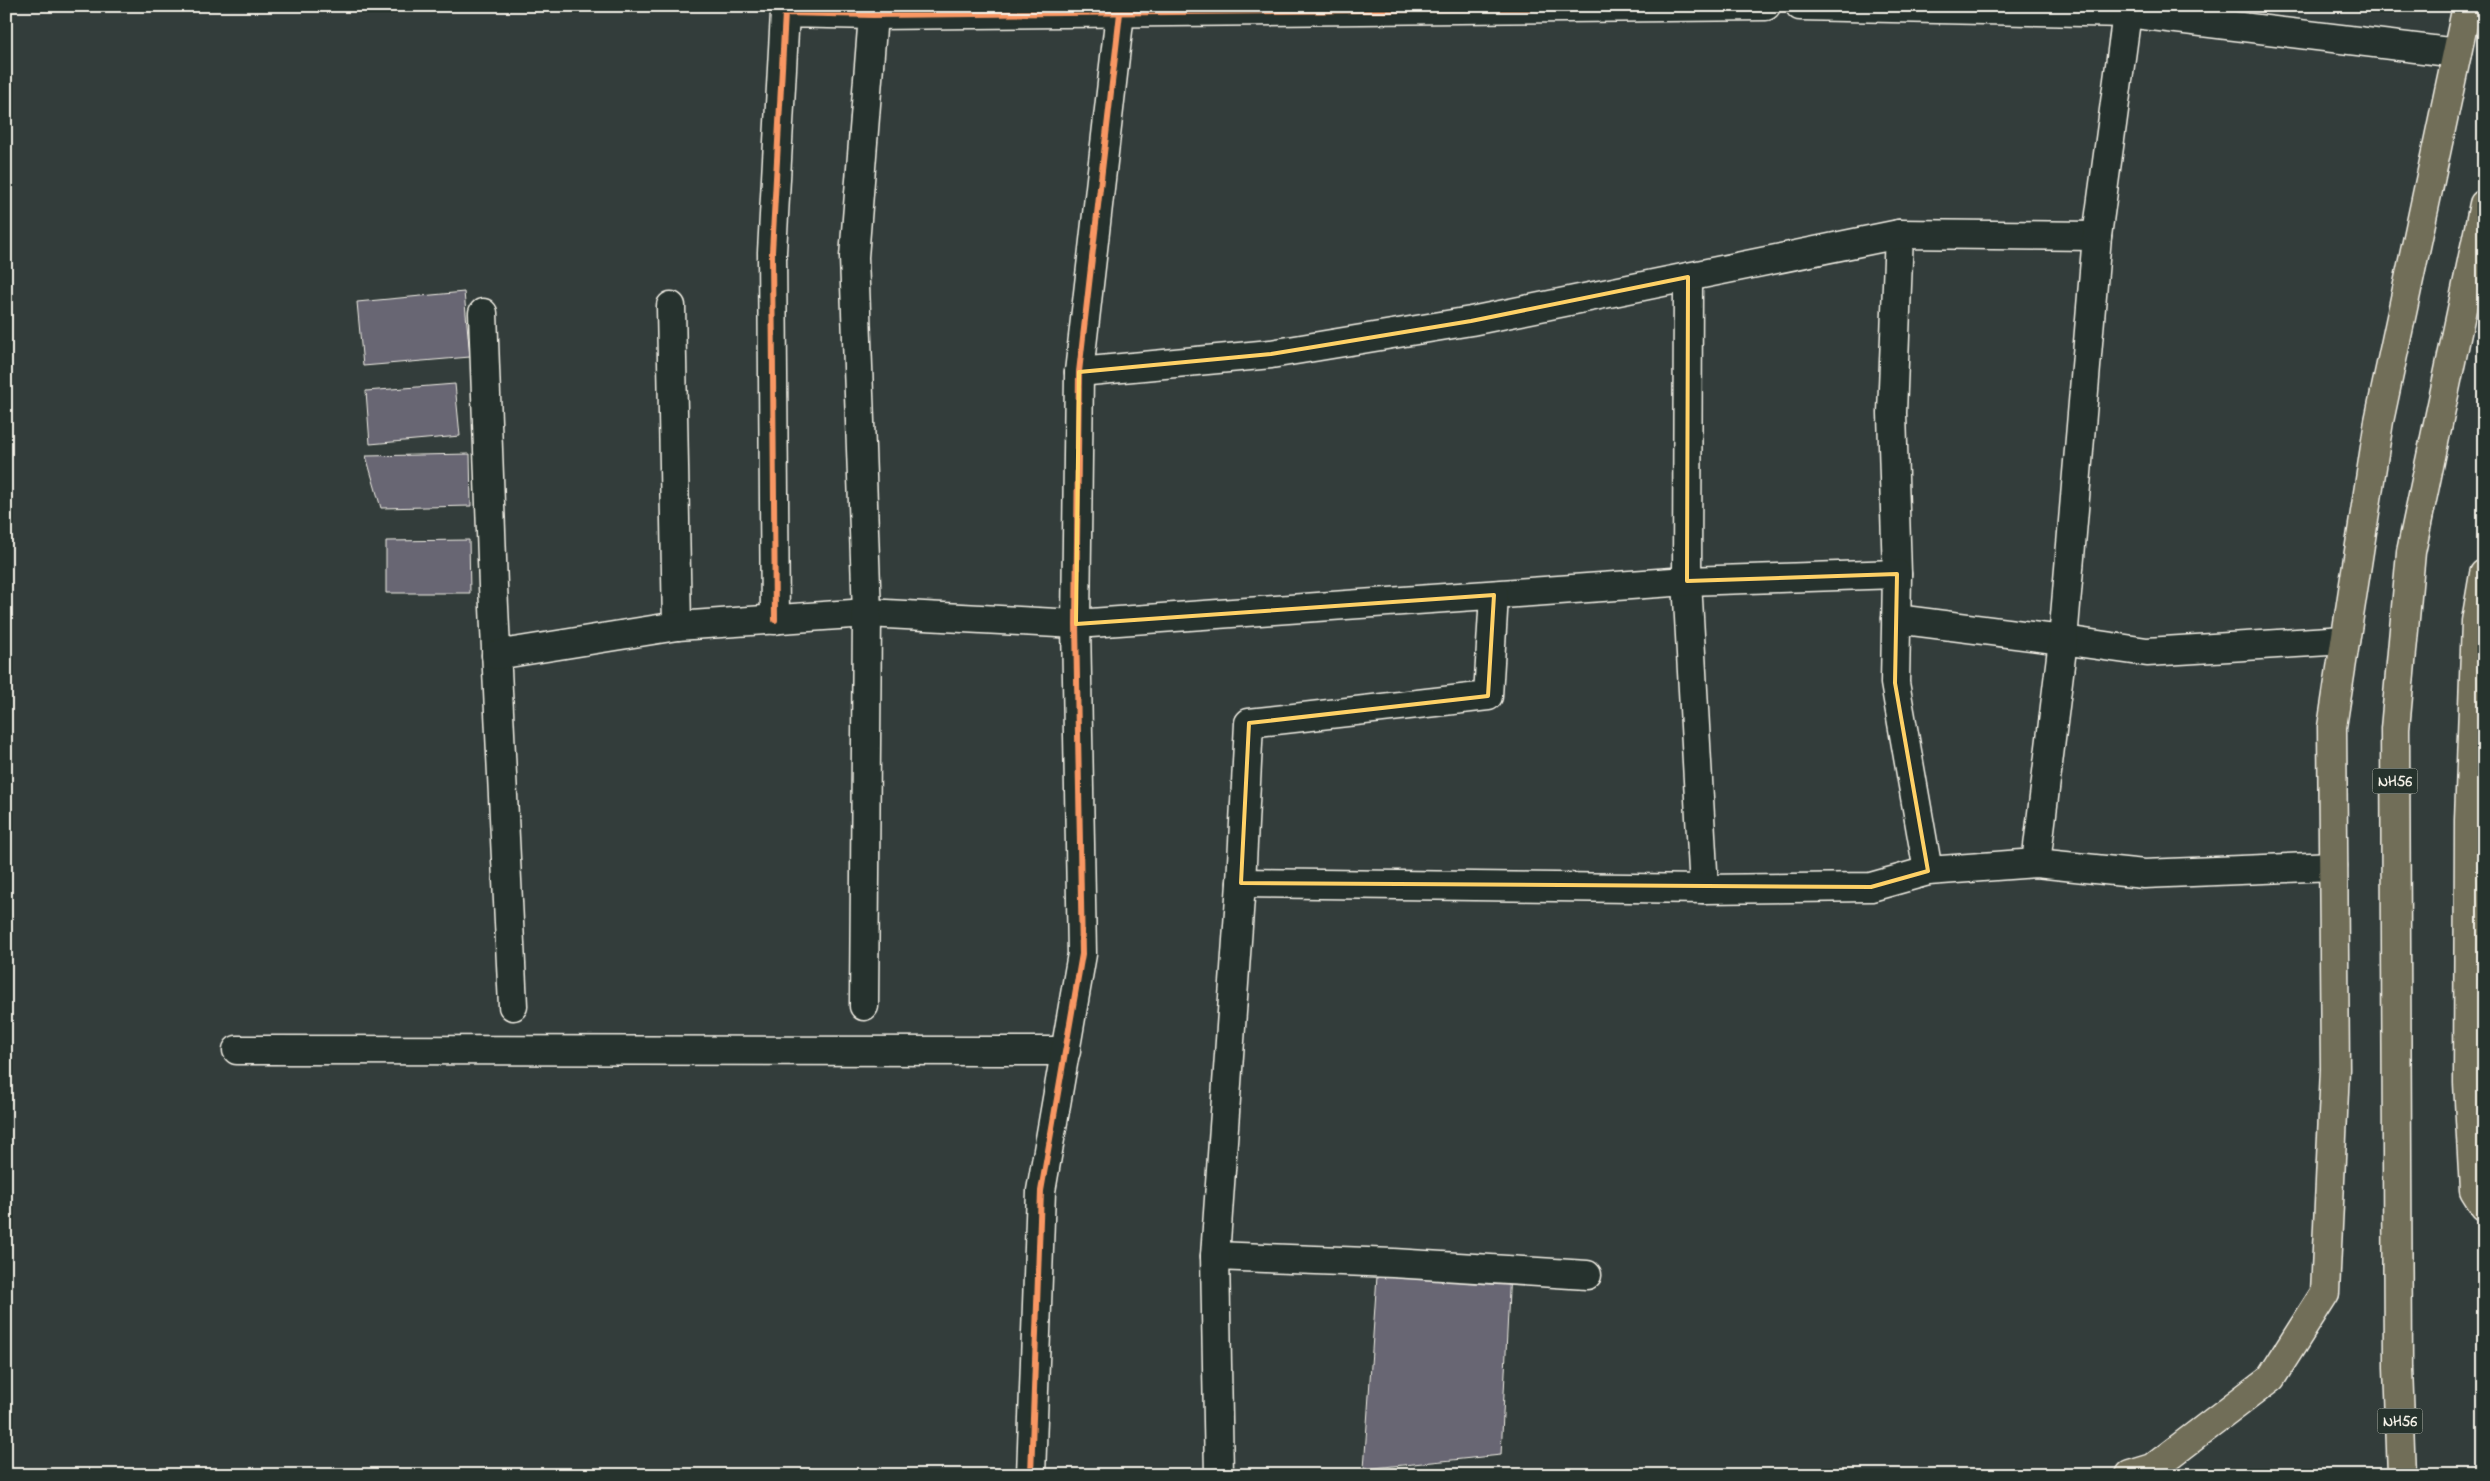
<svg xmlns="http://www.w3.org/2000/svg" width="2490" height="1481" viewBox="0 0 2490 1481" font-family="'Indie Flower',sans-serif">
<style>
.building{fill:#676673;stroke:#f4f1e8}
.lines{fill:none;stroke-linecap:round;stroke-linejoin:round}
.street-casing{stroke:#f4f1e8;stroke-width:31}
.highway-casing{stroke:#f4f1e8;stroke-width:31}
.street{stroke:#26332d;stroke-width:28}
.highway{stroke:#716e59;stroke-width:28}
.cycleway-casing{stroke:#26332d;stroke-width:9}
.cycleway{stroke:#f99763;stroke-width:6}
.marked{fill:none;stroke:#ffd166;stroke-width:4;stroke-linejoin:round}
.labels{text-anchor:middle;stroke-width:4;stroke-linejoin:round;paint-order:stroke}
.shield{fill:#26332d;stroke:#b6b8b0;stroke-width:1}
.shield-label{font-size:15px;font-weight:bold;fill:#f4f1e8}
</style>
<rect width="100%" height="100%" fill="#333d3b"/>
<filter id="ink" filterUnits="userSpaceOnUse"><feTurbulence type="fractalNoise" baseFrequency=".02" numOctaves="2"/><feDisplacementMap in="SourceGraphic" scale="10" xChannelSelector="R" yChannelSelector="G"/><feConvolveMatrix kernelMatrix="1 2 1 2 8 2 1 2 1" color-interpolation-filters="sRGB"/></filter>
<g filter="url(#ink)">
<g class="building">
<polygon points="464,292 470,357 363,366 357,302"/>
<polygon points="455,384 460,436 370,444 366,391"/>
<polygon points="470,454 471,506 381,508 366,456"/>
<polygon points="469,540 470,593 386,593 386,541"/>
<polygon points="1378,1261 1510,1271 1501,1455 1364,1469"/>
</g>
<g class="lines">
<g class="street-casing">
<g id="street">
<polyline points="1800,6 2127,13 2457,53"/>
<polyline points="1899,234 1892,413 1897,574 1895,683 1928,871"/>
<polyline points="1688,277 1687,581 1704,889"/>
<polyline points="671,306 677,626"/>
<polyline points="483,313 493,586 513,1006"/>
<polyline points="1079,372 1271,354 1471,321 1899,234 2097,236"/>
<polyline points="1896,619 2063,640 2147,652 2345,640"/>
<polyline points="775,620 772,252 785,13 873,15 1766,6"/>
<polyline points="496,655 677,626 867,613 1076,624 1687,581 1897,574"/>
<polyline points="2036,863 2063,640 2097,236 2127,13"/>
<polyline points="1241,883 1704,889 1871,887 1928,871 2036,863 2144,874 2333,866"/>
<polyline points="864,1006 867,613 854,257 873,15"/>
<polyline points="237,1050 1066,1051"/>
<polyline points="1215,1256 1393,1263 1587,1275"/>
<polyline points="1031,1475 1041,1191 1082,954 1076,624 1079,372 1120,13"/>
<polyline points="1219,1475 1215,1256 1241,883 1249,723 1488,696 1494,595"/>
</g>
</g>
<g class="highway-casing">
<g id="highway">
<polyline points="2484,574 2476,621 2469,820 2468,1083 2474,1190 2484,1206"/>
<polyline points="2130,1475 2153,1468 2271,1378 2325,1293 2335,1069 2332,727 2379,421 2467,6"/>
<polyline points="2402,1475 2398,1367 2395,729 2411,552 2484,204"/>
</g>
</g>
<use href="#street" class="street"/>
<use href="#highway" class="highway"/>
<g class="cycleway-casing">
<g id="cycleway">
<polyline points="775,620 772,252 785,13 873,15 1766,6"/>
<polyline points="1031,1475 1041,1191 1082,954 1076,624 1079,372 1120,13"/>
</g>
</g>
<use href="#cycleway" class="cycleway"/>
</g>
</g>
<path class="marked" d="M1688,277L1687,581L1897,574L1895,683L1928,871L1871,887L1241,883L1249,723L1488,696L1494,595L1076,624L1079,372L1271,354L1471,321Z"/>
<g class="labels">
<g class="shield">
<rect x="2372.5" y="768.5" width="45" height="25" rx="4"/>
<rect x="2377.5" y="1408.5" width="45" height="25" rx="4"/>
</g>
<g class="shield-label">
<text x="2395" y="786">NH56</text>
<text x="2400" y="1426">NH56</text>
</g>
</g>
<rect width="2490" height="1481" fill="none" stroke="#26332d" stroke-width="25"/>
<rect x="12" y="12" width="2465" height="1456" fill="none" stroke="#f4f1e8" stroke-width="2" filter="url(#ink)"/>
</svg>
